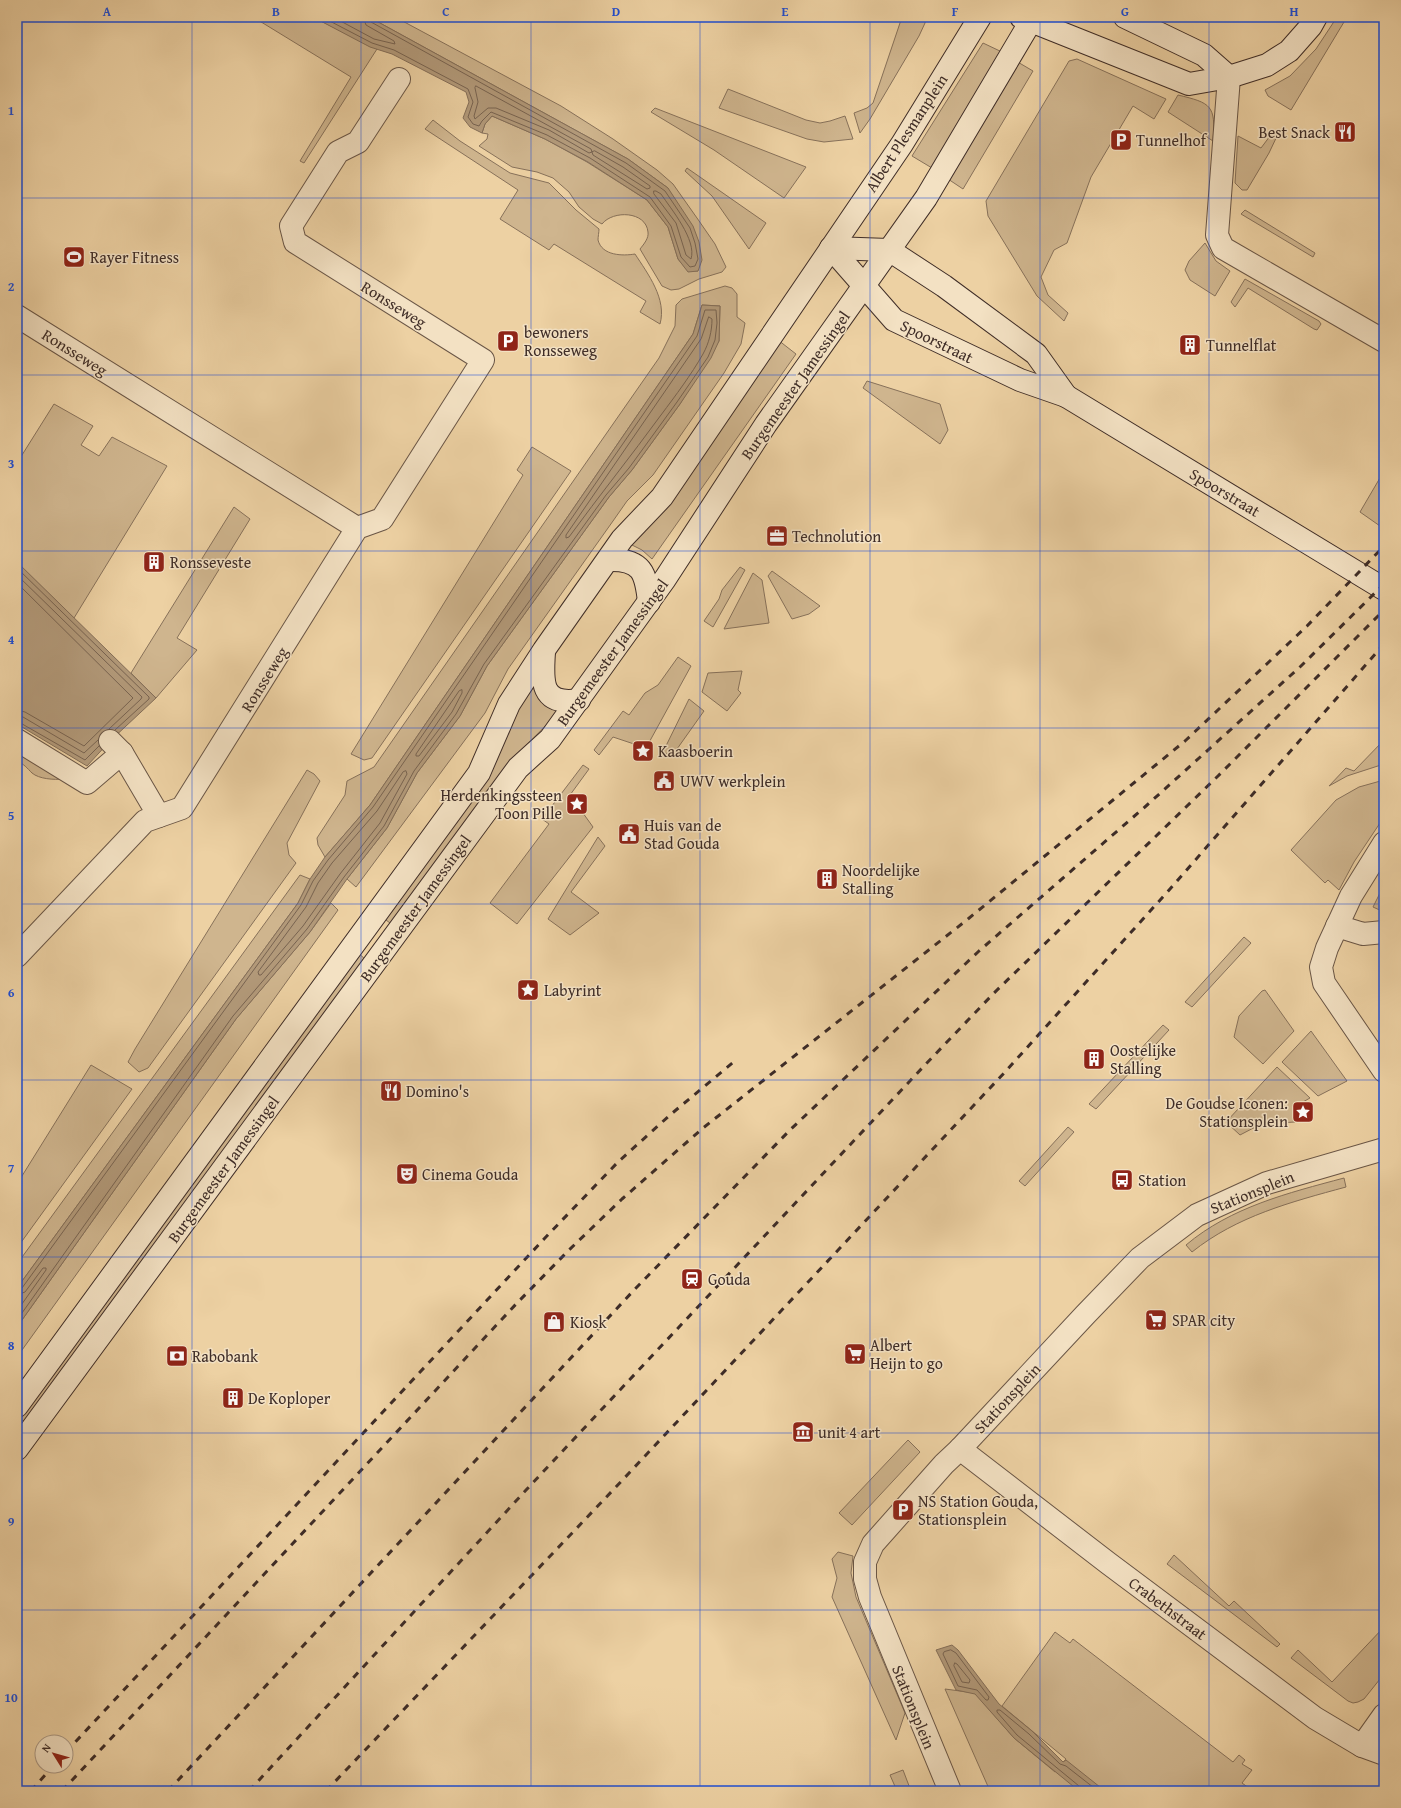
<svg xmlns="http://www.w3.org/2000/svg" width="1401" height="1808" viewBox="0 0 1401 1808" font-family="'Gentium Book Plus',serif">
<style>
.green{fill:#cfb58e;stroke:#87715a}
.water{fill:#b29979;stroke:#846e58}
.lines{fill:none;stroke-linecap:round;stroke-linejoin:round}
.shore{stroke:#786350;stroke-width:1}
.street-casing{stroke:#6a5646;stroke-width:24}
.secondary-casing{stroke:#3f2d27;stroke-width:24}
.street{stroke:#f3e1c3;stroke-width:22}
.secondary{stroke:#f3e1c3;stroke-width:22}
.rail{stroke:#3f2d27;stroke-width:3;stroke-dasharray:7 7;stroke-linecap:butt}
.grid{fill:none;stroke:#1d4ed8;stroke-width:1;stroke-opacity:0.55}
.labels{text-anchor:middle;stroke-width:3;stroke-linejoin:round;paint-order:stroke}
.poi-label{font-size:16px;fill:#3f2d27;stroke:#f3e1c3;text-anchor:start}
.street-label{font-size:16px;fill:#3f2d27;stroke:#f3e1c3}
.neatline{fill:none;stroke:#1d4ed8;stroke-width:1.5}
.grid-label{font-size:13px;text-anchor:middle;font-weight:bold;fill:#1d4ed8}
</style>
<rect width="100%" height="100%" fill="#edd1a3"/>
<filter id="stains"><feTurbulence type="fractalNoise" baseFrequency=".005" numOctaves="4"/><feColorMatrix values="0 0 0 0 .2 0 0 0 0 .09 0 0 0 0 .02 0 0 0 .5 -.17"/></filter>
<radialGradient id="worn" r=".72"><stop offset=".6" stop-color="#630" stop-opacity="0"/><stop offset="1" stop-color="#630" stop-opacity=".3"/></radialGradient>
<g class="green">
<polygon points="253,17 313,17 377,49 304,163 300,161 351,77"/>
<path d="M369,17H395L561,106L613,139L657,170L673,184L697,218L715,244L726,267L722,272L699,279L679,289L671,290L662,286L640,249C644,244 649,238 648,232C646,211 613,210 602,224L593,219L579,207L569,192L553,178L537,172L512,167L479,146L487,139L488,134L482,133L485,124L492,116L545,139L587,162L647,200L668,227L678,259L688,271H698L668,188L628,159Z"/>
<polygon points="902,17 926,17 925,23 919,36 870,119 860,133 854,113 867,108 873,103"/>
<polygon points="1337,17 1347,17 1291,110 1268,96 1265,90 1290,76 1316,49"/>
<polygon points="983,43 1002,52 932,168 912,156"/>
<polygon points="1077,59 1166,99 1154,119 1133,106 1091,177 1067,243 1054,250 1041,277 1048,295 1068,313 1064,321 1037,296 988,216 986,201 1069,61"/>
<polygon points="1016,61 1033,71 963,189 945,177"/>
<polygon points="728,89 806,120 820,123 830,121 845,116 853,139 824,142 807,139 719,108"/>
<path d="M1178,95C1211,103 1216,105 1213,141L1168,112Z"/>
<polygon points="655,108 806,167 784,198 714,150 651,112"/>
<path d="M433,120L460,141L510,173L549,183L576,210L599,229C599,232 598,237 598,240C602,256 623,256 635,254C648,274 667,299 660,324L640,312L646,301L554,244L549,250L500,219L518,190L425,129Z"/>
<polygon points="1273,132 1278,134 1269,153 1247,190 1242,190 1235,183 1238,136 1261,148"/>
<polygon points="687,168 766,223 749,249 712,196 685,171"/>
<polygon points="1245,210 1315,253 1313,257 1241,214"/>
<polygon points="1205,243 1216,261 1230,271 1215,296 1190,280 1185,270 1189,261"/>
<polygon points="1245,279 1319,321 1321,324 1317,330 1314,329 1248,288 1235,307 1231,302"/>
<polygon points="725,286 732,288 737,294 737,317 745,323 741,344 724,373 653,475 627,501 613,521 508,669 485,713 356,887 347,879 387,828 417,773 460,716 487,666 609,497 632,470 680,404 719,341 720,306 702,305 693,334 370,805 325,857 318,845 317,838 345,795 347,781 374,767 659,358 675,326 676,305 682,299"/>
<polygon points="778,340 796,354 652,559 642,550 626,542"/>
<polygon points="867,381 940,404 948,430 940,444 863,388"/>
<polygon points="54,404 93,426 81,445 99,456 112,437 167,466 74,618 17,563 17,463"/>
<polygon points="532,447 571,471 372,758 364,760 351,754 523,475 517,470"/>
<polygon points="1384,471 1384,522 1380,526 1360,512"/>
<polygon points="234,507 250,519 177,638 197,650 156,698 131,673"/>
<polygon points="740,567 745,570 713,627 704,621 719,599 722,590"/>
<polygon points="772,571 820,606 809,614 792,619 768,576"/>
<polygon points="753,573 762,580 769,623 724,629"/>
<polygon points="678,657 691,666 646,748 613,737 599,755 594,750 623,711 629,715 645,693 658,685"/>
<polygon points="742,671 738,690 741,693 727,711 702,692 708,673"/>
<polygon points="535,679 563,708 510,762 394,922 390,923 386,920 386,915"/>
<polygon points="689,699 704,711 672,756 663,752"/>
<polygon points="1384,740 1384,764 1347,776 1329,786 1346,768 1354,771"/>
<path d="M17,750L63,779C54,780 39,779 32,773C27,768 24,764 17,761Z"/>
<polygon points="583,765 589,769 570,795 593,827 517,924 490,903 549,824 542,819"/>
<polygon points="307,770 314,774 320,781 287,843 289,855 296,863 148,1068 139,1072 128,1062 135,1049"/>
<polygon points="1384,780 1384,817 1354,862 1339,890 1328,880 1325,883 1291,850 1336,800 1359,787"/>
<polygon points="598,837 605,846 571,892 599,913 570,935 548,919"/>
<polygon points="300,875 310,879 298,903 17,1288 17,1264"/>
<polygon points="1384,885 1384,912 1373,907"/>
<polygon points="331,903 338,910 17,1357 17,1327 236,1019 310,932"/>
<polygon points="1244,937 1251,943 1192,1007 1185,1002"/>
<polygon points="357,952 365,959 26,1423 17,1417"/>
<polygon points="1265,990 1294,1031 1263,1064 1234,1037 1239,1016 1262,991"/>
<polygon points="1163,1025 1169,1030 1096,1109 1089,1104"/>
<polygon points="1311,1031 1347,1081 1318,1096 1282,1062"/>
<polygon points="91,1065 132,1089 17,1248 17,1184"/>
<polygon points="1277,1067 1310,1098 1294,1107 1295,1122 1261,1124 1240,1135 1226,1122"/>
<polygon points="1068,1127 1074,1132 1025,1186 1019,1181"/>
<path d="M1344,1178L1346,1187C1291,1202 1237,1216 1192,1252L1186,1245C1231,1207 1288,1193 1344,1178Z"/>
<polygon points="908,1440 920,1452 852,1525 839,1513"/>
<polygon points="838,1552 853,1556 851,1573 856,1597 905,1713 896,1740 832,1597 837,1578 832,1559"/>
<polygon points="1174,1555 1229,1606 1234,1601 1280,1644 1277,1647 1167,1564"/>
<polygon points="1384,1627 1384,1674 1364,1699 1358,1702 1353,1703 1348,1701 1291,1658 1298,1650 1332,1682"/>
<polygon points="1055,1632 1070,1643 1073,1639 1233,1762 1239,1755 1245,1760 1242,1764 1252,1770 1242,1783 1253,1791 990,1791 945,1689 975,1693 1014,1738 1055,1772 1066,1759 1002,1706"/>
<polygon points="903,1770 911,1791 897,1791 890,1775"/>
</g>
<g class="water">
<polygon points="313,17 369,17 628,159 668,188 693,226 699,242 702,260 698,271 688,272 678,259 668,227 647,200 588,162 545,139 492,116 485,124 482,133 470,127 463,118 469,102 466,92 392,54 370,47"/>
<polygon points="702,305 720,306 719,341 711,358 680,404 632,470 609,497 487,666 460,716 417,773 387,828 347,879 310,932 236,1019 17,1327 17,1288 298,903 310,879 325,857 370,805 693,334"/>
<polygon points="17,562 156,698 110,741 87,766 17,724"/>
<polygon points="952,1645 958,1650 999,1704 1032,1731 1063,1762 1066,1760 1105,1791 1079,1791 1014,1738 975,1694 956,1690 936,1650"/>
</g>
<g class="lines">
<g class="shore">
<polyline points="322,17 372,43 394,50 468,89 473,102 468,117 473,124 479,126 482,121 491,112 547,135 590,158 650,197 671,226 681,257 690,267 695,266 698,259 695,243 690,228 665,191 626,163 371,22 368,17"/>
<polyline points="333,17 374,39 395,44 394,41 366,25 363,17"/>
<polygon points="476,86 591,149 592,152 589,153 549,130 496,108 488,108 475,119 474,116 478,102 475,88"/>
<polygon points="595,151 623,167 650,186 650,188 647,189 593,155 592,152"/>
<path d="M654,191H656L661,194C671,209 697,240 691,259L686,255L676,223L654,194Z"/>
<path d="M709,317L712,319C712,331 709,343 703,354C691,375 676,395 661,415C631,456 599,496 569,537L566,538V535L701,339Z"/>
<polyline points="17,568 149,697 149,699 115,730"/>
<polyline points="17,575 142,697 141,699 109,729"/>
<polyline points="17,583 133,698 84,746 25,712 17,710"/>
<polygon points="462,690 462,693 452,712 419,756 416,756 416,754 459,691"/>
<polyline points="17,716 23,717 84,753 98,740"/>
<polyline points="17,721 85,760 99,746"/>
<polygon points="406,771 407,774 380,823 340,874 303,926 261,975 259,975 258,972 306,907 318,883 332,863 377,811 403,772"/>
<polyline points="17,1290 22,1288 301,905 313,881 328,860 373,807 697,336 705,310 716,310 717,323 715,340 708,357 677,402 629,468 606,495 484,664 456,714 414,771 384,826 344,877 307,929 233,1016 17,1320"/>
<polyline points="17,1295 25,1292 43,1268 46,1268 46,1270 17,1311"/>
<polygon points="951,1650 956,1653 989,1697 988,1700 986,1700 977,1690 958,1686 943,1654 944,1652"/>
<polygon points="955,1663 957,1664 970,1680 969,1683 962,1682 954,1666"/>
<polyline points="1081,1791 1079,1786 1017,1735 997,1712 997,1710 1000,1710 1029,1734 1060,1764 1066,1766 1098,1791"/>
</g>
<g class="street-casing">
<g id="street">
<polyline points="1229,77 1217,235 1223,248 1384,341"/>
<polyline points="17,316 357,528"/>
<polyline points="17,740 87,783 122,753"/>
<polyline points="110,741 122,753 159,816"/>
<polyline points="1384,843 1351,896 1327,948 1321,967 1324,983 1384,1071"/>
<polyline points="1337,926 1363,934 1384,932"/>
<polyline points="17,956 145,821 182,808 357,528 382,519 483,360 295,242 291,226 338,152 358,142 399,79"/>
<polyline points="960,1449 1108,1563 1315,1718 1362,1746 1384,1754"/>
<polyline points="1362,1746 1384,1715"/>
<polyline points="950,1791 870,1597 865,1579 865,1562 873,1544 944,1464 960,1449 1085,1315 1140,1258 1197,1215 1267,1183 1384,1149"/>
</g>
</g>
<g class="secondary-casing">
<g id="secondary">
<polyline points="1021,17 1189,84 1229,77 1267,65 1289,51 1311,26 1316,17"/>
<polyline points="1125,17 1204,55 1229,77"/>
<polyline points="831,248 894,320 1020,380 1066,396 1384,589"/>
<polyline points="831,248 889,250"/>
<polyline points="889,250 944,286 1036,354 1066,396"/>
<path d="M609,560C642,559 646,573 649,602"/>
<path d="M544,652C542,681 540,706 579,700"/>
<polyline points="17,1406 479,773 509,704 544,650 622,539 662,497 902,144 980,17"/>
<polyline points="17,1449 518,768 550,739 665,579 766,424 926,198 1031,21 1031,17"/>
</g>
</g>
<use href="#street" class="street"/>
<use href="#secondary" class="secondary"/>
<g class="rail">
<polyline points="66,1752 544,1239 618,1162 670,1115 736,1060"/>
<polyline points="31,1791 53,1766"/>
<polyline points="62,1791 517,1303 568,1251 622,1199 703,1128 968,919 1185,741 1307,626 1384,546"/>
<polyline points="168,1791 635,1289 790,1130 979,951 1146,806 1301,666 1384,584"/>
<polyline points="249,1791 527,1489 924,1066 994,993 1218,776 1384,610"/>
<polyline points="326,1791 615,1488 1005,1072 1170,889 1384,644"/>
</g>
</g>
<path class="grid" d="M192,17V1791M361,17V1791M531,17V1791M700,17V1791M870,17V1791M1040,17V1791M1209,17V1791M17,198H1384M17,375H1384M17,551H1384M17,728H1384M17,904H1384M17,1080H1384M17,1257H1384M17,1433H1384M17,1610H1384"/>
<defs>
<g id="restaurant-square" transform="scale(1.15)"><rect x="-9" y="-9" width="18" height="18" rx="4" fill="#8f2418" stroke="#f3e1c3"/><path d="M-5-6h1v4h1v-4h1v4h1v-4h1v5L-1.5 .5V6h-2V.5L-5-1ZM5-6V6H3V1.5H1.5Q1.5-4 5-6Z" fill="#fff"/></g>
<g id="parking-square" transform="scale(1.15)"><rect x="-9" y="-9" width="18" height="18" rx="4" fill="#8f2418" stroke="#f3e1c3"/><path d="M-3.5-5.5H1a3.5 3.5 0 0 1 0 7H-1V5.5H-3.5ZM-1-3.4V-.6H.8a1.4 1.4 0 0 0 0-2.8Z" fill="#fff"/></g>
<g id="stadium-square" transform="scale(1.15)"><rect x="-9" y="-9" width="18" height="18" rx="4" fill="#8f2418" stroke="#f3e1c3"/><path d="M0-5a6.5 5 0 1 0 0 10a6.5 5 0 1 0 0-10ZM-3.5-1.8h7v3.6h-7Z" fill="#fff"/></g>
<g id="building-square" transform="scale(1.15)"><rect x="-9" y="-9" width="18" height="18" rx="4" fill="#8f2418" stroke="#f3e1c3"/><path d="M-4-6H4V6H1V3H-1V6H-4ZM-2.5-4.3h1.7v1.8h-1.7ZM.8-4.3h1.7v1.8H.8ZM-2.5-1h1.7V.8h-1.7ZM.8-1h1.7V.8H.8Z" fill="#fff"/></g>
<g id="office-square" transform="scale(1.15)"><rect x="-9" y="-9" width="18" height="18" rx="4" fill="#8f2418" stroke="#f3e1c3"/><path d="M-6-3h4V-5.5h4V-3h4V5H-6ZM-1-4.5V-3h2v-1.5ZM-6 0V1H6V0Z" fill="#fff"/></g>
<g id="sight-square" transform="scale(1.15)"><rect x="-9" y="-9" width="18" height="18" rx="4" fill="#8f2418" stroke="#f3e1c3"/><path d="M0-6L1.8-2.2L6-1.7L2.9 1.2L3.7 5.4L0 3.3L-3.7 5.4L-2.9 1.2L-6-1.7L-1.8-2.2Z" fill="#fff"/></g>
<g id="civic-square" transform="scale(1.15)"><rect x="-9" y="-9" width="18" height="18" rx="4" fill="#8f2418" stroke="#f3e1c3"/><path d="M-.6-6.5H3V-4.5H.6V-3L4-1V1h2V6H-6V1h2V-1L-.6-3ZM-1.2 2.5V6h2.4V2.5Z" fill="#fff"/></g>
<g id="theatre-square" transform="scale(1.15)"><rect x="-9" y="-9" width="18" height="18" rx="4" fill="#8f2418" stroke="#f3e1c3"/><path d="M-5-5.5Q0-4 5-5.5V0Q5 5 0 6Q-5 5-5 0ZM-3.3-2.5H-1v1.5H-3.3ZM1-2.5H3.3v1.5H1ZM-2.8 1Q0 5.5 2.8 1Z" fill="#fff"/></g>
<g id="bus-square" transform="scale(1.15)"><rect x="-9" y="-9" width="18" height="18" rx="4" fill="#8f2418" stroke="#f3e1c3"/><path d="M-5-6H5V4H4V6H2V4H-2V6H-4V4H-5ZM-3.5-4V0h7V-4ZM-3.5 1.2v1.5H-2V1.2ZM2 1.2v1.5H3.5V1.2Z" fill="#fff"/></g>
<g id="station-square" transform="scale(1.15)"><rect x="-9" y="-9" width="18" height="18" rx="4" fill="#8f2418" stroke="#f3e1c3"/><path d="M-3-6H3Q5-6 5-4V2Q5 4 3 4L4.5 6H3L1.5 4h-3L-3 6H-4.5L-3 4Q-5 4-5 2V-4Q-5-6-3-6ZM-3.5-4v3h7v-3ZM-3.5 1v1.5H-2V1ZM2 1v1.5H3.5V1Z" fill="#fff"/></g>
<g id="supermarket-square" transform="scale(1.15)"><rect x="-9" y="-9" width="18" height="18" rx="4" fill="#8f2418" stroke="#f3e1c3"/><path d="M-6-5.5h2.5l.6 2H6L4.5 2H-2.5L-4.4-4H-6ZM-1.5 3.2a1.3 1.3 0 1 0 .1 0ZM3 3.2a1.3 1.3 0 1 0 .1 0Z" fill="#fff"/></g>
<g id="shop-square" transform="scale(1.15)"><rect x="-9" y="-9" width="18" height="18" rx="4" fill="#8f2418" stroke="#f3e1c3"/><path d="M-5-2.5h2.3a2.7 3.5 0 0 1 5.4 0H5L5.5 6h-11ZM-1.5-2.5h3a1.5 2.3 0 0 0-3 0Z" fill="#fff"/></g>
<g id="bank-square" transform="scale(1.15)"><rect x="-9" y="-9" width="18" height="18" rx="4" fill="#8f2418" stroke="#f3e1c3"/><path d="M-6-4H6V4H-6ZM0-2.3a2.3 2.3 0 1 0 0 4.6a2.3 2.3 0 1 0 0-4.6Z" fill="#fff"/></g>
<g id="museum-square" transform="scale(1.15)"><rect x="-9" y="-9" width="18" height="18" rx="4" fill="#8f2418" stroke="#f3e1c3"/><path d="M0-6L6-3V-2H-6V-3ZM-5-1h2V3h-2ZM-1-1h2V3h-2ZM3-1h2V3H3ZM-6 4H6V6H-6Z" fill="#fff"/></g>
</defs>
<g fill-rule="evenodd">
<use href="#restaurant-square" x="1345" y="132"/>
<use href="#parking-square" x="1121" y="140"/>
<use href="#stadium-square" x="74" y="257"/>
<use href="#parking-square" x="508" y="341"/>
<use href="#building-square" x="1190" y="345"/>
<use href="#office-square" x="777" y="536"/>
<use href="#building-square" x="154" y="562"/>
<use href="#sight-square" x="643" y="751"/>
<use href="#civic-square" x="664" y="781"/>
<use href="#sight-square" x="577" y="804"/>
<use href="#civic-square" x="629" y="834"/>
<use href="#building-square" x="827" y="879"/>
<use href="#sight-square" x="528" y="990"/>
<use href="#building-square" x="1094" y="1059"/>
<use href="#restaurant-square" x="391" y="1091"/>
<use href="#sight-square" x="1303" y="1112"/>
<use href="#theatre-square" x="407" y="1174"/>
<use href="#bus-square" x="1122" y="1180"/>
<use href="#station-square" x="692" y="1279"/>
<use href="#supermarket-square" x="1156" y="1320"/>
<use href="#shop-square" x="554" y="1322"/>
<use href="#supermarket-square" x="855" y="1354"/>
<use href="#bank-square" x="177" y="1356"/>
<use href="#building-square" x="233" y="1398"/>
<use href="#museum-square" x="803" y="1432"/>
<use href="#parking-square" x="903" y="1510"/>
</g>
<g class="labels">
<g class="poi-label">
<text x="1330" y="138" text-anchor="end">Best Snack</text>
<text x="1136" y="146">Tunnelhof</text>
<text x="90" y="263">Rayer Fitness</text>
<text x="524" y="338">bewoners<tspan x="524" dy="18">Ronsseweg</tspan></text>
<text x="1206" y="351">Tunnelflat</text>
<text x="792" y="542">Technolution</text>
<text x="170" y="568">Ronsseveste</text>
<text x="658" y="757">Kaasboerin</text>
<text x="680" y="787">UWV werkplein</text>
<text x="562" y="801" text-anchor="end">Herdenkingssteen<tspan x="562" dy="18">Toon Pille</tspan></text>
<text x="644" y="831">Huis van de<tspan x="644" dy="18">Stad Gouda</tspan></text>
<text x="842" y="876">Noordelijke<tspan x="842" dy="18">Stalling</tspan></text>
<text x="544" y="996">Labyrint</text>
<text x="1110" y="1056">Oostelijke<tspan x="1110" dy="18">Stalling</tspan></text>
<text x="406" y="1097">Domino's</text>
<text x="1288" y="1109" text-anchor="end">De Goudse Iconen:<tspan x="1288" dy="18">Stationsplein</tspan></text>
<text x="422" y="1180">Cinema Gouda</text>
<text x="1138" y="1186">Station</text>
<text x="708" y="1285">Gouda</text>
<text x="1172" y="1326">SPAR city</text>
<text x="570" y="1328">Kiosk</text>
<text x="870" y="1351">Albert<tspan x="870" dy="18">Heijn to go</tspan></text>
<text x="192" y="1362">Rabobank</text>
<text x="248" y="1404">De Koploper</text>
<text x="818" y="1438">unit 4 art</text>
<text x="918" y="1507">NS Station Gouda,<tspan x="918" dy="18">Stationsplein</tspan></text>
</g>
<g class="street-label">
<text transform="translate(906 133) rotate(-57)" y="6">Albert Plesmanplein</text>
<text transform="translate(394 304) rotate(32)" y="6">Ronsseweg</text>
<text transform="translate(937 341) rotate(26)" y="6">Spoorstraat</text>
<text transform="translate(75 352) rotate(32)" y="6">Ronsseweg</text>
<text transform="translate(795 385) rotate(-55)" y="6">Burgemeester Jamessingel</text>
<text transform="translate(1225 492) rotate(31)" y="6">Spoorstraat</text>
<text transform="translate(612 652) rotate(-54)" y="6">Burgemeester Jamessingel</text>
<text transform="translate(264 679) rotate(-58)" y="6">Ronsseweg</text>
<text transform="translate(415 908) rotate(-54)" y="6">Burgemeester Jamessingel</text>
<text transform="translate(223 1169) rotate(-54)" y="6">Burgemeester Jamessingel</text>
<text transform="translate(1252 1192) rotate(-22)" y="6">Stationsplein</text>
<text transform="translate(1007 1398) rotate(-47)" y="6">Stationsplein</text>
<text transform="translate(1168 1608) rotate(37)" y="6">Crabethstraat</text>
<text transform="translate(914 1707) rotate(68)" y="6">Stationsplein</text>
</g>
</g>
<rect width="1401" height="1808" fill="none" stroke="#edd1a3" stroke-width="44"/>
<g transform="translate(54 1754) rotate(307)"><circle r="19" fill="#f3e1c3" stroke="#ab9985"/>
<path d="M0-3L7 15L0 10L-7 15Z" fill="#8f2418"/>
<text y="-6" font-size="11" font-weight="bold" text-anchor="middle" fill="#3f2d27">N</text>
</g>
<rect x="22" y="22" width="1357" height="1764" class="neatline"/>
<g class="grid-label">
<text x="107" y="16">A</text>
<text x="276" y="16">B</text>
<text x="446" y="16">C</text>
<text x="616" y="16">D</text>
<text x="785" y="16">E</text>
<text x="955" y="16">F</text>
<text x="1125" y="16">G</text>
<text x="1294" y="16">H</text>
<text x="11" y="115">1</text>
<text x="11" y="291">2</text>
<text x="11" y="468">3</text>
<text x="11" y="644">4</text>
<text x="11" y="820">5</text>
<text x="11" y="997">6</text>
<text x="11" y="1173">7</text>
<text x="11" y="1350">8</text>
<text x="11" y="1526">9</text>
<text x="11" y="1702">10</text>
</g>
<rect width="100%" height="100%" filter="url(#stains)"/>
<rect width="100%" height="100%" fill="url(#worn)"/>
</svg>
